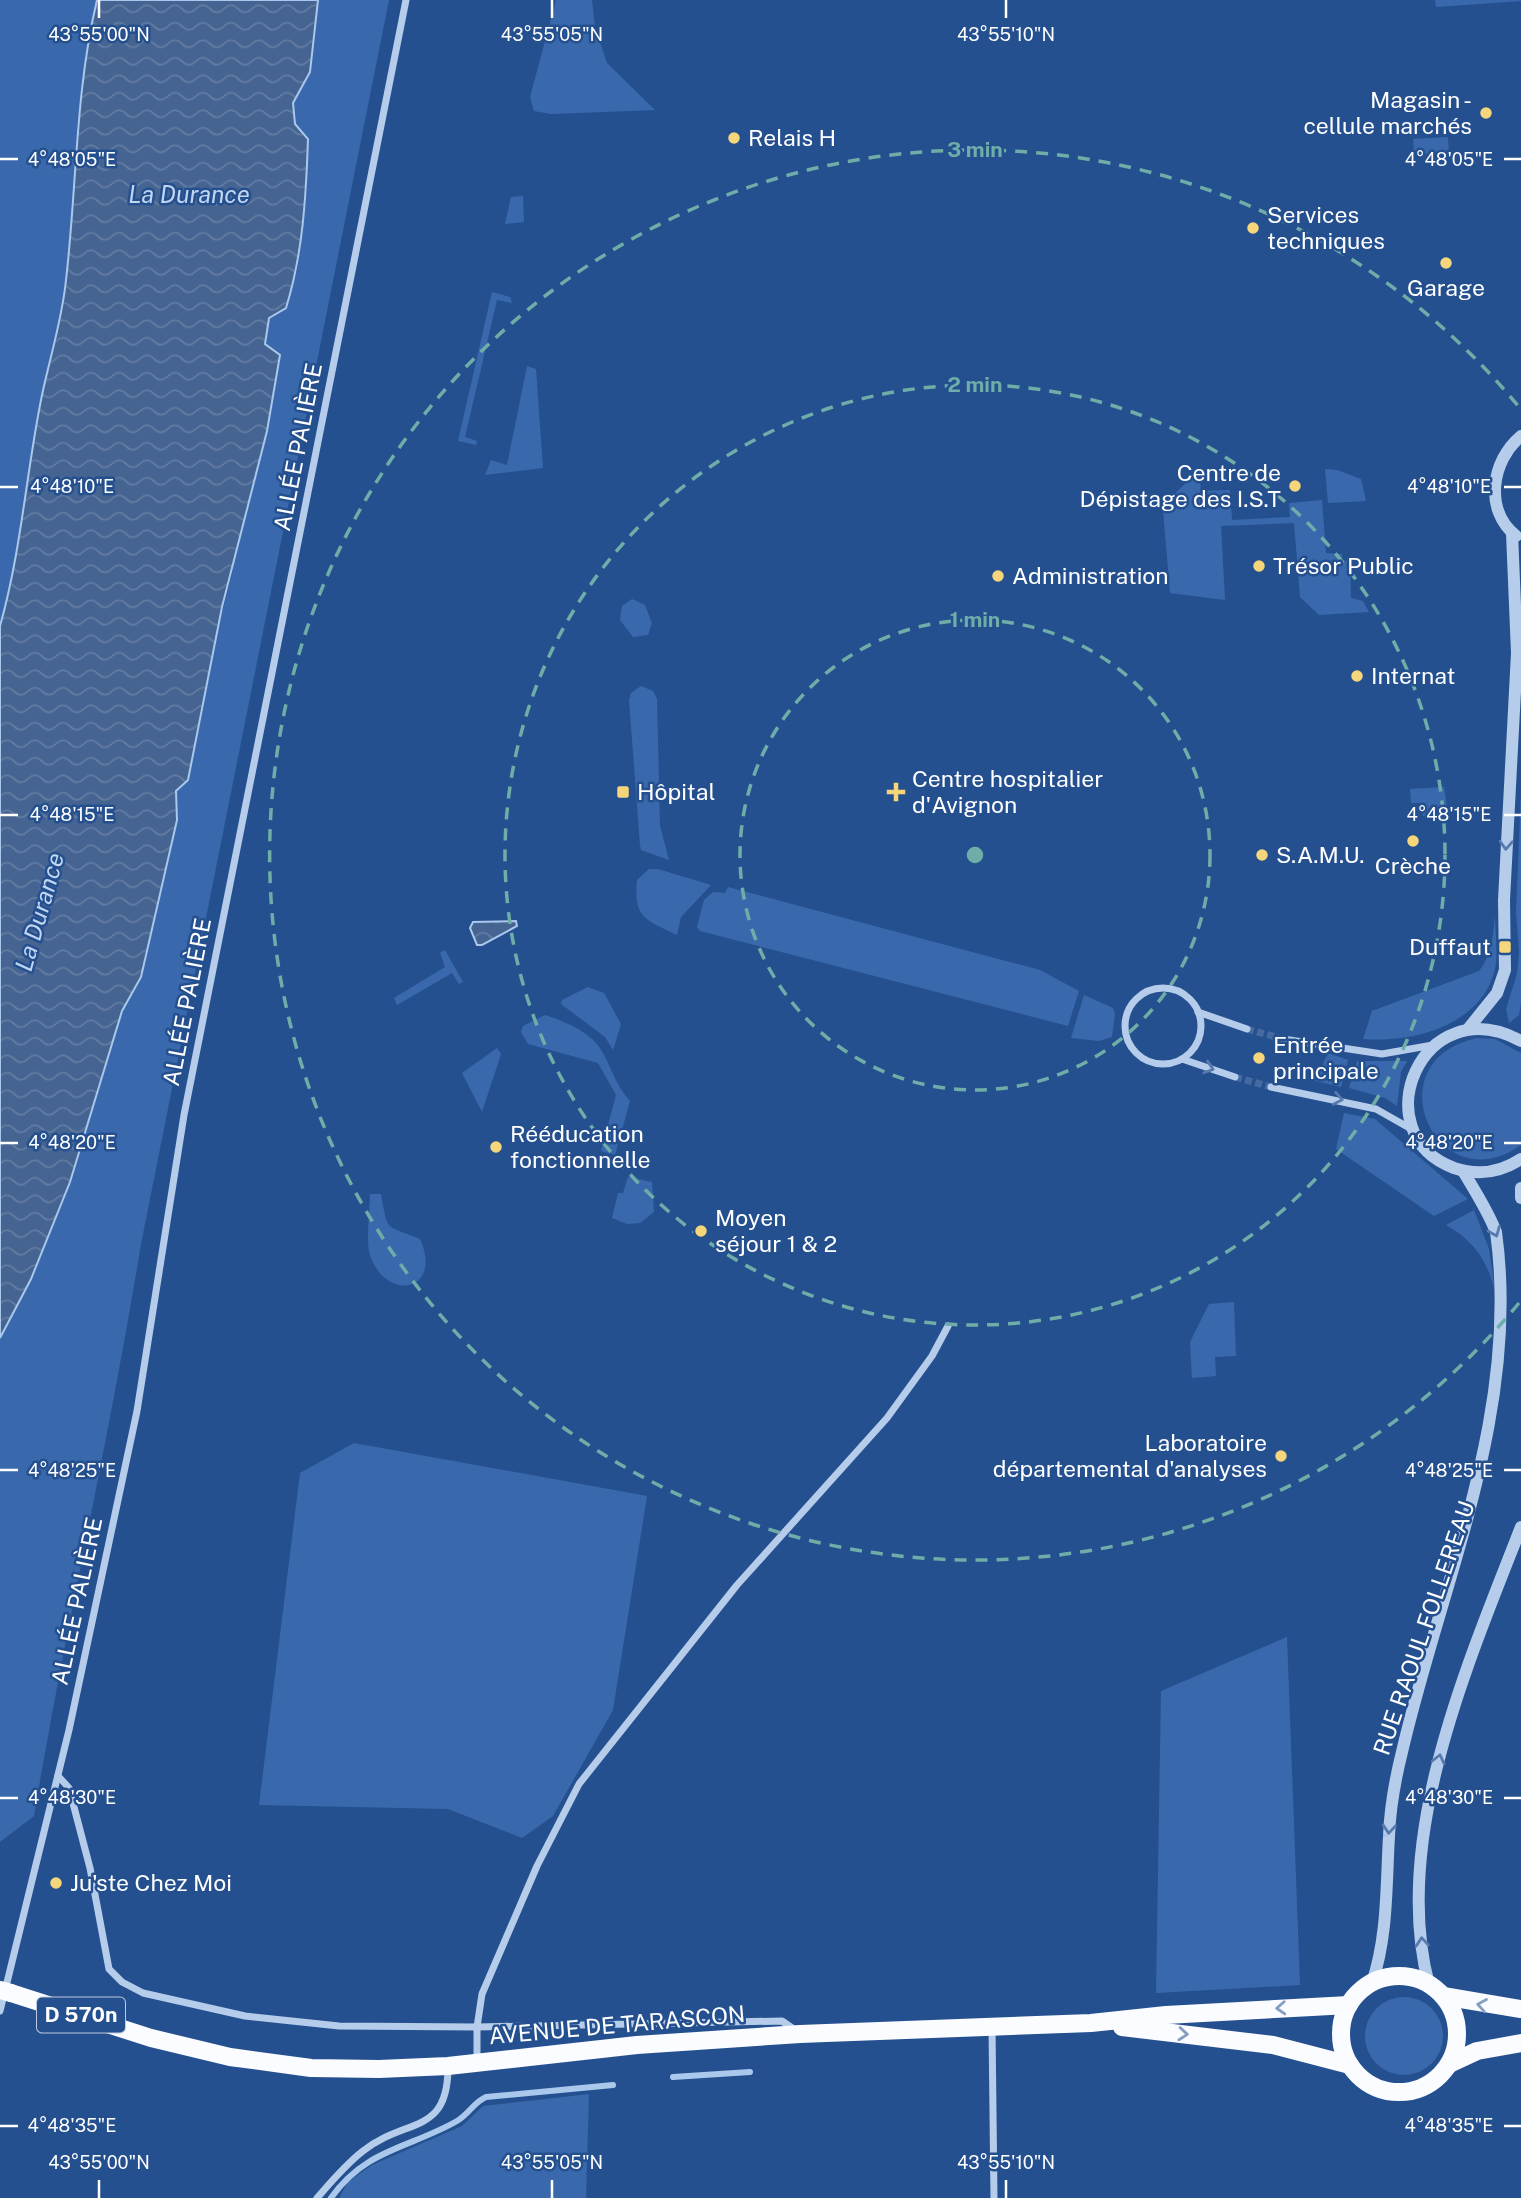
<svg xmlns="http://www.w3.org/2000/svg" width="1521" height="2198" viewBox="0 0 1521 2198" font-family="'Public Sans',sans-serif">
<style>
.green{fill:#3969ac}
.water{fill:url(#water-waves);stroke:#aac7ec;stroke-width:2}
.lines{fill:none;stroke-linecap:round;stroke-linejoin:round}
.stream{stroke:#aac7ec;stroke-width:6}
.minor-tunnel{stroke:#466aa0;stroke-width:7;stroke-dasharray:7 3.5;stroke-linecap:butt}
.minor{stroke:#b6cceb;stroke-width:7}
.tertiary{stroke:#b6cceb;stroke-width:12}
.primary{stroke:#fafcff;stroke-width:18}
.primary-bridge{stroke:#fafcff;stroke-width:18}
.oneway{stroke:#587baf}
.oneway2{stroke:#859dc1}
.ticks{fill:none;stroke:#fff;stroke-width:2.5}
.ring{fill:none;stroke:#6fada8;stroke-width:3.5;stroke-dasharray:12 9}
.poi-dot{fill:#f5d67a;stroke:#25508f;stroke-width:2.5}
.labels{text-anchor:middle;stroke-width:5;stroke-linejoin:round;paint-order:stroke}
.shield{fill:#25508f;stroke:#becadd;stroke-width:2}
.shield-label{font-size:21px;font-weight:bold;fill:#fff}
.poi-label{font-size:23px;fill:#fff;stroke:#25508f;text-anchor:start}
.street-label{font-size:23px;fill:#fff;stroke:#25508f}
.water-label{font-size:24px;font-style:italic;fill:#c2d6f2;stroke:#25508f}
.ticks-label{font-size:18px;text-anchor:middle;fill:#fff;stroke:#25508f;stroke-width:5;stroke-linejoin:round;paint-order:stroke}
.centre{fill:#6fada8;stroke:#25508f;stroke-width:3.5}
.ring-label{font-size:21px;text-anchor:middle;font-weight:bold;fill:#6fada8;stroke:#25508f;stroke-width:5;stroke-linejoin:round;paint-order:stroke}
</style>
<defs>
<pattern id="water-waves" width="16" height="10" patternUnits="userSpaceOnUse" patternTransform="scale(1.75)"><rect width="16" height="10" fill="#466491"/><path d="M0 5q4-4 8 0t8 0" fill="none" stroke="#627ba2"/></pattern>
</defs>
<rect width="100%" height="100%" fill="#25508f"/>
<g class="green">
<path d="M0,0H97C75,92 77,186 66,280C62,321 49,360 41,400C26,475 21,552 0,626Z"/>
<path d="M318,0H389L141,1244C110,1436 66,1624 34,1816L0,1842V1338L31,1279L70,1182L122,1011L141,977L177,820L175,791L232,574L269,318L297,271L306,201L308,139L295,124L293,103L310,72Z"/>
<polygon points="556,0 592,0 595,27 607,63 655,110 551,114 534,111 530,97"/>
<polygon points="1435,0 1521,0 1521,1 1436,7"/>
<polygon points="1448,137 1449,153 1414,155 1413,139"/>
<polygon points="523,196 524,222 505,224 511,197"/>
<polygon points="492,292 510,297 512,303 497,300 465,437 477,441 476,445 458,441"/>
<polygon points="527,366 536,369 543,468 485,475 491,460 507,465"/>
<polygon points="1325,469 1337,470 1361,479 1366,501 1328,503"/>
<path d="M1190,478H1200L1201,491L1230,490L1232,520L1290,517L1289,503L1322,500L1326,553L1342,554V561L1350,560L1351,598L1363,601L1369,612L1319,615L1300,597L1294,523L1221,526L1225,600L1170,593L1163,510C1168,496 1181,490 1190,478Z"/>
<polygon points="632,599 645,605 652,623 648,635 633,637 620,620 622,606"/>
<polygon points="641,686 653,691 657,699 660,826 669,860 641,850 640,845 629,700 631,693"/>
<polygon points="1444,787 1448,814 1423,816 1420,803 1411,803 1410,789"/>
<polygon points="1521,792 1521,1003 1519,1015 1509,1023 1506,1009 1517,974 1519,952 1516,912"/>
<path d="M649,869H658L711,885L681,917L677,935C646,920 633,918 637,880Z"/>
<polygon points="728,887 1040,970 1079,991 1068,1026 700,931 697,927 704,900 713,892 725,893"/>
<path d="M1495,915C1495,935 1500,960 1492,979C1473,1028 1409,1043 1363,1039L1372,1011L1479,971C1492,955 1493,935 1495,915Z"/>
<polygon points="445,950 463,982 459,984 452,973 397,1005 394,998 445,967 440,953"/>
<polygon points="588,987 604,993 621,1024 613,1050 605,1037 561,1004 562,1000"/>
<polygon points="1084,995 1113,1008 1115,1014 1112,1037 1099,1041 1071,1038"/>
<path d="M545,1015C566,1022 592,1032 603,1053C612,1070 617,1087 630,1101L615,1155L601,1151L616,1095L598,1063L528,1044L521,1032L523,1026Z"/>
<path d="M1477,1038L1495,1039L1521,1053V1145C1437,1205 1371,1061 1477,1038Z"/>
<polygon points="497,1048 501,1054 482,1112 462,1073"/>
<polygon points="1328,1053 1348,1060 1341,1087 1315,1081"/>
<polygon points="1357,1061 1407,1061 1401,1072 1397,1106 1385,1098 1349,1088"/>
<polygon points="1344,1113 1375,1119 1468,1199 1434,1216 1336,1149"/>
<polygon points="628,1177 652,1182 654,1212 640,1223 627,1224 612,1218 618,1193 623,1193"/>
<path d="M370,1194H381C388,1234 385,1224 420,1239C443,1290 389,1303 371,1258C365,1245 370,1209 370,1194Z"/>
<path d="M1474,1210L1489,1249L1496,1295C1488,1262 1476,1242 1446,1225Z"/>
<polygon points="1234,1302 1236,1356 1215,1357 1216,1376 1192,1378 1190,1342 1209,1304"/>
<polygon points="354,1443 647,1496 613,1710 553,1816 522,1838 448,1809 259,1805 300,1473"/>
<polygon points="1287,1637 1300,1985 1156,1993 1161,1691"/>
<circle cx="1404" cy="2036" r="39"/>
<polygon points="589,2094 586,2198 339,2198 348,2182 372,2165 462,2126 483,2106"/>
</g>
<g class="water">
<path d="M97,0H318L310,72L293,103L295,124L308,139C306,197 303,253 286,308L269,318L265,344L280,355L267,431L222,607L188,780L176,791L177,820L141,977L122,1011L70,1182L31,1279L0,1338V626C21,552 26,475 41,400C49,360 62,321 66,280C77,186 75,92 97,0Z"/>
<polygon points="516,921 517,926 482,945 477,945 470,928 473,922"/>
</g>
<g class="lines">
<g class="stream">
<polyline points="673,2077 750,2072"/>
<path d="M331,2198C365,2149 410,2148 457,2121C469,2114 474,2102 486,2097L613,2085"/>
</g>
<g class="minor-tunnel">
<polyline points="1247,1029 1283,1039"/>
<polyline points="1235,1077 1271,1087"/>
</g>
<g class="minor">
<circle cx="1163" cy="1026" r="38"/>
<polyline points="1198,1012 1247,1029"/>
<polyline points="1283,1039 1382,1054 1433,1045"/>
<polyline points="1182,1059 1235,1077"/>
<polyline points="1271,1087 1376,1109 1413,1130"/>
<polyline points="58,1776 69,1788 90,1868 109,1969 122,1982 143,1993 245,2016 339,2026 477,2027 782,2021 795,2030"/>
<polyline points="0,2011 69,1730 137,1411 184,1115 406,0"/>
<polyline points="992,2027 994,2198"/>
<polyline points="477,2061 477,2027 482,1994 537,1866 579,1784 737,1585 887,1418 932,1356 948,1326"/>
<path d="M317,2198C331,2182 346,2164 363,2151C406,2117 448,2136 448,2067"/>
</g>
<g class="tertiary">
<path d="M1516,536C1484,510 1491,461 1521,436"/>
<polyline points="1468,1029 1497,993 1505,970 1504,900 1517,653 1512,533"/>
<path d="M1521,1041C1421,987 1362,1134 1454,1168C1478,1176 1500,1173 1521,1159"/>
<polyline points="1521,1188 1521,1198"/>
<path d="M1372,1983C1388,1935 1386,1886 1389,1836C1390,1808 1395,1780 1402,1752C1441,1583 1521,1412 1496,1232C1488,1211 1475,1191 1463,1171"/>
<path d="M1429,1985C1390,1839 1469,1661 1521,1527"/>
</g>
<g class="primary">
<circle cx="1399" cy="2034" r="58"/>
<polyline points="11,1993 151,2038 230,2057 311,2068 379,2069 448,2066 637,2045 800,2034 1091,2023 1166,2015 1349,2005"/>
<polyline points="1443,1996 1521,2009"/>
<polyline points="1122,2027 1273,2045 1350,2065"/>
<polyline points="1449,2064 1477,2051 1521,2043"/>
</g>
<polyline class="primary-bridge" points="0,1990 11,1993"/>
</g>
<defs><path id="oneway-chevron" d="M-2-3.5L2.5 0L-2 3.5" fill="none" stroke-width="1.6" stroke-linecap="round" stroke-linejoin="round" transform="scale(1.75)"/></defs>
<g class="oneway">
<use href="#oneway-chevron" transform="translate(1506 845) rotate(93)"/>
<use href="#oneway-chevron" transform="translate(1209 1068) rotate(18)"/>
<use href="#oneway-chevron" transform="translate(1338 1099) rotate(11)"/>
<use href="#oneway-chevron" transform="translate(1495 1232) rotate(68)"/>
<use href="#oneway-chevron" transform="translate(1439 1759) rotate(-77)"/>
<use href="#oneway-chevron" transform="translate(1389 1829) rotate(95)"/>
<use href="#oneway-chevron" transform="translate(1422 1942) rotate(-95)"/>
</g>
<g class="oneway2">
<use href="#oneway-chevron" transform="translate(1482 2005) rotate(-170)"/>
<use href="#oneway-chevron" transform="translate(1281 2008) rotate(177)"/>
<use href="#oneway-chevron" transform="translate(1183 2034) rotate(5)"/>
</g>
<path class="ticks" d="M99,0V18M552,0V18M1006,0V18M0,159H18M1504,159H1521M0,487H18M1504,487H1521M0,815H18M1504,815H1521M0,1143H18M1504,1143H1521M0,1470H18M1504,1470H1521M0,1798H18M1504,1798H1521M0,2126H18M1504,2126H1521M99,2180V2198M552,2180V2198M1006,2180V2198"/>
<g class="ring">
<circle cx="975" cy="855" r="235"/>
<circle cx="975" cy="855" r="470"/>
<path d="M1519 1303A705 705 0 1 1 1519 407"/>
</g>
<g class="poi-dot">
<circle cx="1486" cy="113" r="7"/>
<circle cx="734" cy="138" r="7"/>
<circle cx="1253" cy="228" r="7"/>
<circle cx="1446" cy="263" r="7"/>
<circle cx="1295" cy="486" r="7"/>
<circle cx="1259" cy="566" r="7"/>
<circle cx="998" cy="576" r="7"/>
<circle cx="1357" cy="676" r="7"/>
<rect x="616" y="785" width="14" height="14" rx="3.5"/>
<path d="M892.5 781.5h7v7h7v7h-7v7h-7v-7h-7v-7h7z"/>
<circle cx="1413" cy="841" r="7"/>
<circle cx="1262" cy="855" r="7"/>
<rect x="1498" y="940" width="14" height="14" rx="3.5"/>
<circle cx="1259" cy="1058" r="7"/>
<circle cx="496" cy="1147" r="7"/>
<circle cx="701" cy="1231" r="7"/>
<circle cx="1281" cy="1456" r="7"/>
<circle cx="56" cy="1883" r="7"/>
</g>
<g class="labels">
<rect class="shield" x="37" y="1997.5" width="88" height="35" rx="5"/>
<g class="shield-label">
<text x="81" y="2022">D 570n</text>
</g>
<g class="poi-label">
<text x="1472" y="108" text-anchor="end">Magasin -<tspan x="1472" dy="26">cellule marchés</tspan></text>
<text x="748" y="146">Relais H</text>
<text x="1267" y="223">Services<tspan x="1267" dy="26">techniques</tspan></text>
<text x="1446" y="296" text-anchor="middle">Garage</text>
<text x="1281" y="481" text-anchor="end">Centre de<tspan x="1281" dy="26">Dépistage des I.S.T</tspan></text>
<text x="1273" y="574">Trésor Public</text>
<text x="1012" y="584">Administration</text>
<text x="1371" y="684">Internat</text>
<text x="912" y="787">Centre hospitalier<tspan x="912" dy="26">d'Avignon</tspan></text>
<text x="637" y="800">Hôpital</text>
<text x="1276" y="863">S.A.M.U.</text>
<text x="1413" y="874" text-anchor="middle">Crèche</text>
<text x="1491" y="955" text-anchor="end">Duffaut</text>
<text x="1273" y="1053">Entrée<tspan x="1273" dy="26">principale</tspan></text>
<text x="510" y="1142">Rééducation<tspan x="510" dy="26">fonctionnelle</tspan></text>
<text x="715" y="1226">Moyen<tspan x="715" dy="26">séjour 1 &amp; 2</tspan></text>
<text x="1267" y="1451" text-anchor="end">Laboratoire<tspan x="1267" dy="26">départemental d'analyses</tspan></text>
<text x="70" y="1891">Ju'ste Chez Moi</text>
</g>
<g class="street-label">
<text transform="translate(298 447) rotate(-79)" y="8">ALLÉE PALIÈRE</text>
<text transform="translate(187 1002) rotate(-79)" y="8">ALLÉE PALIÈRE</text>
<text transform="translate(77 1601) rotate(-78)" y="8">ALLÉE PALIÈRE</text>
<text transform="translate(1424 1628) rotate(-71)" y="8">RUE RAOUL FOLLEREAU</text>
<text transform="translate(617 2025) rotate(-5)" y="8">AVENUE DE TARASCON</text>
</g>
<g class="water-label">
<text x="189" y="203">La Durance</text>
<text transform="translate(40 912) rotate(-74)" y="8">La Durance</text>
</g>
</g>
<g class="ticks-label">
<text x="99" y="41">43°55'00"N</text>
<text x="552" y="41">43°55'05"N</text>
<text x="1006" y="41">43°55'10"N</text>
<text x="1449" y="166">4°48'05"E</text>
<text x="72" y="166">4°48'05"E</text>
<text x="1449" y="493">4°48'10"E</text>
<text x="72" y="493">4°48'10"E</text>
<text x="1449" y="821">4°48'15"E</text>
<text x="72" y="821">4°48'15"E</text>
<text x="1449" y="1149">4°48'20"E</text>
<text x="72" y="1149">4°48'20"E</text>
<text x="72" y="1477">4°48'25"E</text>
<text x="1449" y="1477">4°48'25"E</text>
<text x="72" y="1804">4°48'30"E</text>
<text x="1449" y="1804">4°48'30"E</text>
<text x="72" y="2132">4°48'35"E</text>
<text x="1449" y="2132">4°48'35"E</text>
<text x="99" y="2169">43°55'00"N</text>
<text x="552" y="2169">43°55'05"N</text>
<text x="1006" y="2169">43°55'10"N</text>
</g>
<circle cx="975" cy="855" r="10" class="centre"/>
<g class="ring-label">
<text x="975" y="157">3 min</text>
<text x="975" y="392">2 min</text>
<text x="975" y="627">1 min</text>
</g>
</svg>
